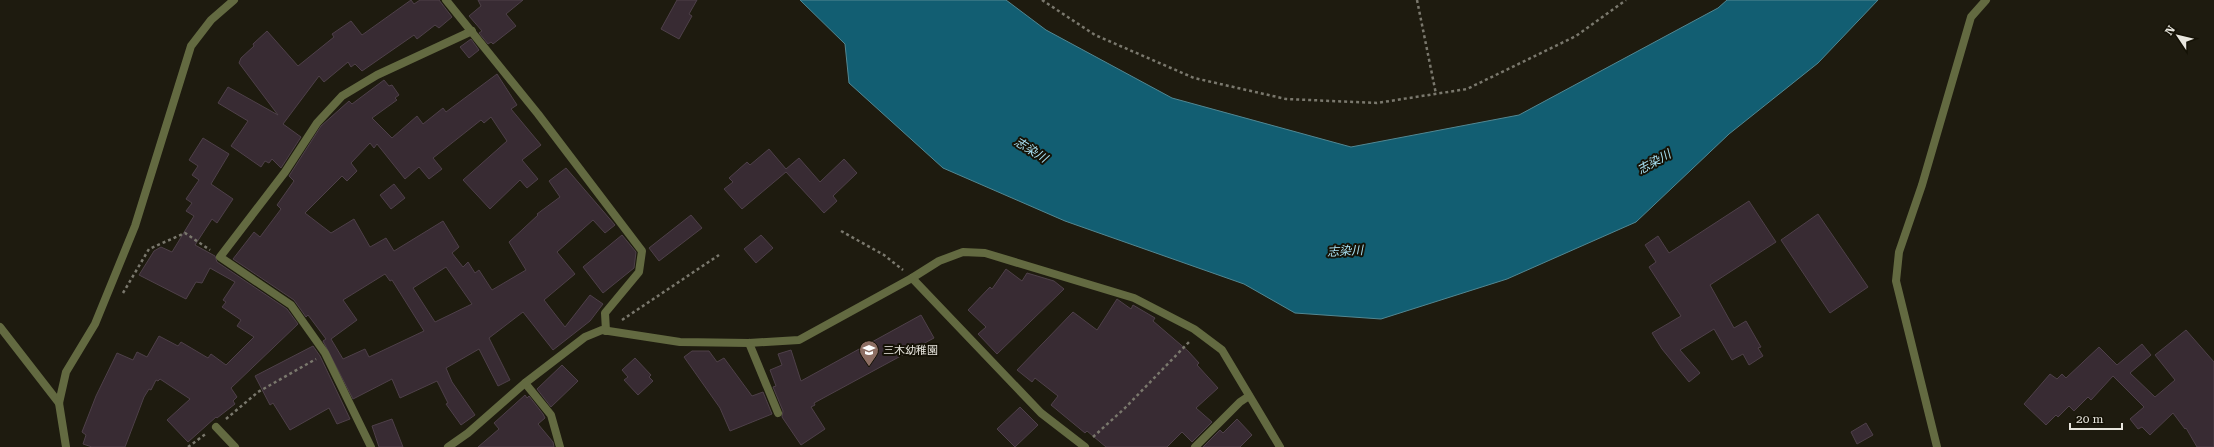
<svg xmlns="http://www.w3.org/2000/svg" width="2214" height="447" viewBox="0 0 2214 447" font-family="'Roboto Serif','Noto Sans JP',serif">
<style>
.water{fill:#125e72;stroke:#528792}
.building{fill:#382b33;stroke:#4e4049;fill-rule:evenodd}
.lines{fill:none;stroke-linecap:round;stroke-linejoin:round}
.path{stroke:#7a786d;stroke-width:2.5;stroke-dasharray:3 3;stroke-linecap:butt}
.street{stroke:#636a41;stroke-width:8}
.labels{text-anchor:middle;stroke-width:4;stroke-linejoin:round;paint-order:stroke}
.poi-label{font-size:11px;fill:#e8e6de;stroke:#151206;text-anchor:start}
.water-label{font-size:12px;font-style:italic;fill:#abe4f7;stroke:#151206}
</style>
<rect width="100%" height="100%" fill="#1e1b0f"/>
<polygon class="water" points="800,0 1006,0 1046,30 1172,98 1351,147 1519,115 1718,8 1727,0 1878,0 1818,63 1729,134 1636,222 1507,279 1381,319 1295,313 1244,284 1065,221 943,168 849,83 845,44"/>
<g class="building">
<polygon points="411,0 414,4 420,0 439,0 452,17 439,28 435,25 417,39 414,35 362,71 355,64 351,67 348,62 324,82 319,76 283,124 301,137 281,168 272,159 269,163 265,161 261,167 231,146 248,121 218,103 228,87 278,115 239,63 241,58 254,46 253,44 267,31 298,66 334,37 332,34 351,21 362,35"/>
<polygon points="478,0 523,0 506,14 516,26 493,44 491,42 488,44 479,33 482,31 469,16 481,6"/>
<polygon points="677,0 697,0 689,14 692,16 679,39 661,29"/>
<polygon points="471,39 479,50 469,58 460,47"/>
<path d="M497,74L517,105L511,109L541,145L522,160L538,179L527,188L520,180L490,209L463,180L507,141L491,117L484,123L481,120L433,158L442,169L429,179L419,167L405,179L377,144L374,148L370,143L351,163L357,171L347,181L342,176L305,213L331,233L354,219L370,247L386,238L394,251L443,221L459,247L452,253L463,267L468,262L475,273L479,270L492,290L526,270L509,242L538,215L537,214L560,197L549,181L566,168L615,225L605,233L593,220L557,252L575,274L544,300L565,327L590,295L603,304L590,321L553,350L523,312L489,338L510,380L498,386L479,349L446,368L452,382L475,415L461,425L446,404L448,403L437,381L400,398L392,379L353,399L323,341L326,339L308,315L306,317L294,300L233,259L254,232L260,237L281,209L277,205L294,181L289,176L321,126L349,101L352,104L384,80L389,86L392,85L399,95L395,98L397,100L372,118L392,138L417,116L423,124L443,108L446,112ZM446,267L472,304L435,322L413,288ZM385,274L390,281L392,280L424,331L369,357L365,349L343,359L331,339L357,320L343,300Z"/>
<polygon points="203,138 229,154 211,184 233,199 217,223 212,219 195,245 215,256 217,262 287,309 298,324 231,388 237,397 233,401 235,404 217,418 216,417 188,442 167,420 190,399 160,379 158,381 156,380 151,390 149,389 144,397 125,447 92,447 83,444 86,435 82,432 96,396 117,353 133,360 137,352 147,357 159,336 178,346 181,342 208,358 211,354 226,365 254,337 237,326 241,320 222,307 226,302 223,300 235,282 210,268 202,283 196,282 186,299 139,275 154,251 161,247 172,252 194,216 186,211 192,203 186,199 199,180 192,175 198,166 189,160"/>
<polygon points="769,149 786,169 799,158 820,182 844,159 857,173 833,196 837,201 824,213 786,172 742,209 724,189 733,182 729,178 747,162 750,165"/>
<polygon points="394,184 405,198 391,209 380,195"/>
<polygon points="1749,201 1776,242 1710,285 1734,328 1746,321 1761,347 1758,348 1763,356 1749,365 1743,354 1732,360 1714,329 1680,350 1700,373 1689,382 1662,349 1652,333 1681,316 1649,267 1656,262 1645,245 1658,236 1669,253"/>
<polygon points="1818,214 1868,287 1830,313 1781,240"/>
<polygon points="691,215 702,228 659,261 649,248"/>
<polygon points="622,235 636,252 634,268 603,293 583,267"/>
<polygon points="761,235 773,248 756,263 744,249"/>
<polygon points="1006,269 1022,281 1027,273 1054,281 1064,289 997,354 978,334 986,327 968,310 990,287 992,289"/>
<polygon points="1117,299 1131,309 1133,305 1155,318 1153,321 1188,351 1199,363 1197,365 1218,388 1196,408 1212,422 1192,442 1182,432 1167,447 1106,447 1087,431 1085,433 1051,405 1058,396 1035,378 1032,382 1017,370 1073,312 1097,330"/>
<polygon points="921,315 934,338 814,403 815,405 811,407 825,429 801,445 782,417 783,411 773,387 776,386 770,370 782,365 778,354 791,350 801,381"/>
<polygon points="2186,330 2214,362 2214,447 2197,447 2186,428 2185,429 2173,413 2150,435 2142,427 2138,429 2130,419 2144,407 2113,376 2091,400 2088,397 2074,411 2069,406 2058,417 2056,415 2046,425 2024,404 2050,374 2057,379 2062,374 2066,378 2099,347 2117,365 2142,344 2151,355 2130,373 2155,397 2175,380 2155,355"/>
<polygon points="313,346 320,356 350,419 337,424 329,408 290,430 273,403 270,405 255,376"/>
<polygon points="692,351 709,351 717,362 724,358 752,396 763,392 772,414 730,431 720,408 684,357"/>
<polygon points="635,358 651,375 649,377 653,381 638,395 624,380 628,377 622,370"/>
<polygon points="562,365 578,381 551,407 537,389"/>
<polygon points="525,395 527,398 529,396 543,414 545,418 538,424 553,442 554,447 478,447 499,429 494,423"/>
<polygon points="1020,407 1038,425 1015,447 997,429"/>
<polygon points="392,419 403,447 379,447 372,426"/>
<polygon points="1237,419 1252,435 1240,447 1203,447 1220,430 1223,433"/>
<polygon points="1866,423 1873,435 1857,444 1851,432"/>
</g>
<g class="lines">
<g class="path">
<polyline points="1042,0 1095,35 1194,78 1286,99 1377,103 1467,89 1576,36 1626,0"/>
<polyline points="1417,0 1436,94"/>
<polyline points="841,231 884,255 903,270"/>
<polyline points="123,293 149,249 185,233 210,250"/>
<polyline points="622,320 719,255"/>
<polyline points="226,419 258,392 316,359"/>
<polyline points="1093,437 1125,408 1190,341"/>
<polyline points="188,447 207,433"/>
</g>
<g class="street">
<polyline points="446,0 538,114 642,251 639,272 605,313 606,331"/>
<polyline points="912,278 1041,413 1085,447"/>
<polyline points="0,327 59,403"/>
<polyline points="749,343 778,413"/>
<polyline points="525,383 551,415 560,447"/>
<polyline points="216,427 235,447"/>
<polyline points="66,447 59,403 66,372 95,324 135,226 191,46 211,20 234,0"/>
<polyline points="371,447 325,353 291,305 220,257 285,172 317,123 342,96 377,75 472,31"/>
<polyline points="448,447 468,433 525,383 585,337 602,330 680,342 749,343 799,340 912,278 939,261 963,252 985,253 1134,298 1194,329 1222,350 1280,447"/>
<polyline points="1195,447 1240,402 1249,396"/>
<polyline points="1937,447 1896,281 1899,252 1922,185 1971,17 1986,0"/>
</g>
</g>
<defs>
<g id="school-pin" transform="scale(1)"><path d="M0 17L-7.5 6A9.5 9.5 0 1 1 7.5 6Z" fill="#8d6e63" stroke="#151206"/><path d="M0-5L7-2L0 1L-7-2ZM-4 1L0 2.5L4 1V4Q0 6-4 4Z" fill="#fff"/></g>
</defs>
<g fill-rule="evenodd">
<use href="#school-pin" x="869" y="350"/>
</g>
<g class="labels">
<g class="poi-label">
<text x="883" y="354">三木幼稚園</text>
</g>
<g class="water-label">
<text transform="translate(1031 150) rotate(32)" y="4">志染川</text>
<text transform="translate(1654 162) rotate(-29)" y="4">志染川</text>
<text transform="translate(1345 251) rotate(-3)" y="4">志染川</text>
</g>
</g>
<g transform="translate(2178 36) rotate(305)" stroke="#151206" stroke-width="3" paint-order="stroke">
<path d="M0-3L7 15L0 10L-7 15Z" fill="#e8e6de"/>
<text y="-6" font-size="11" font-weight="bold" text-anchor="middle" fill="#e8e6de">N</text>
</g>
<path d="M2070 423v6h52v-6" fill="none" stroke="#e8e6de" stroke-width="2"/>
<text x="2076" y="423" font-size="12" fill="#e8e6de" stroke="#151206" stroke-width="3" paint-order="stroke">20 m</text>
</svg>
